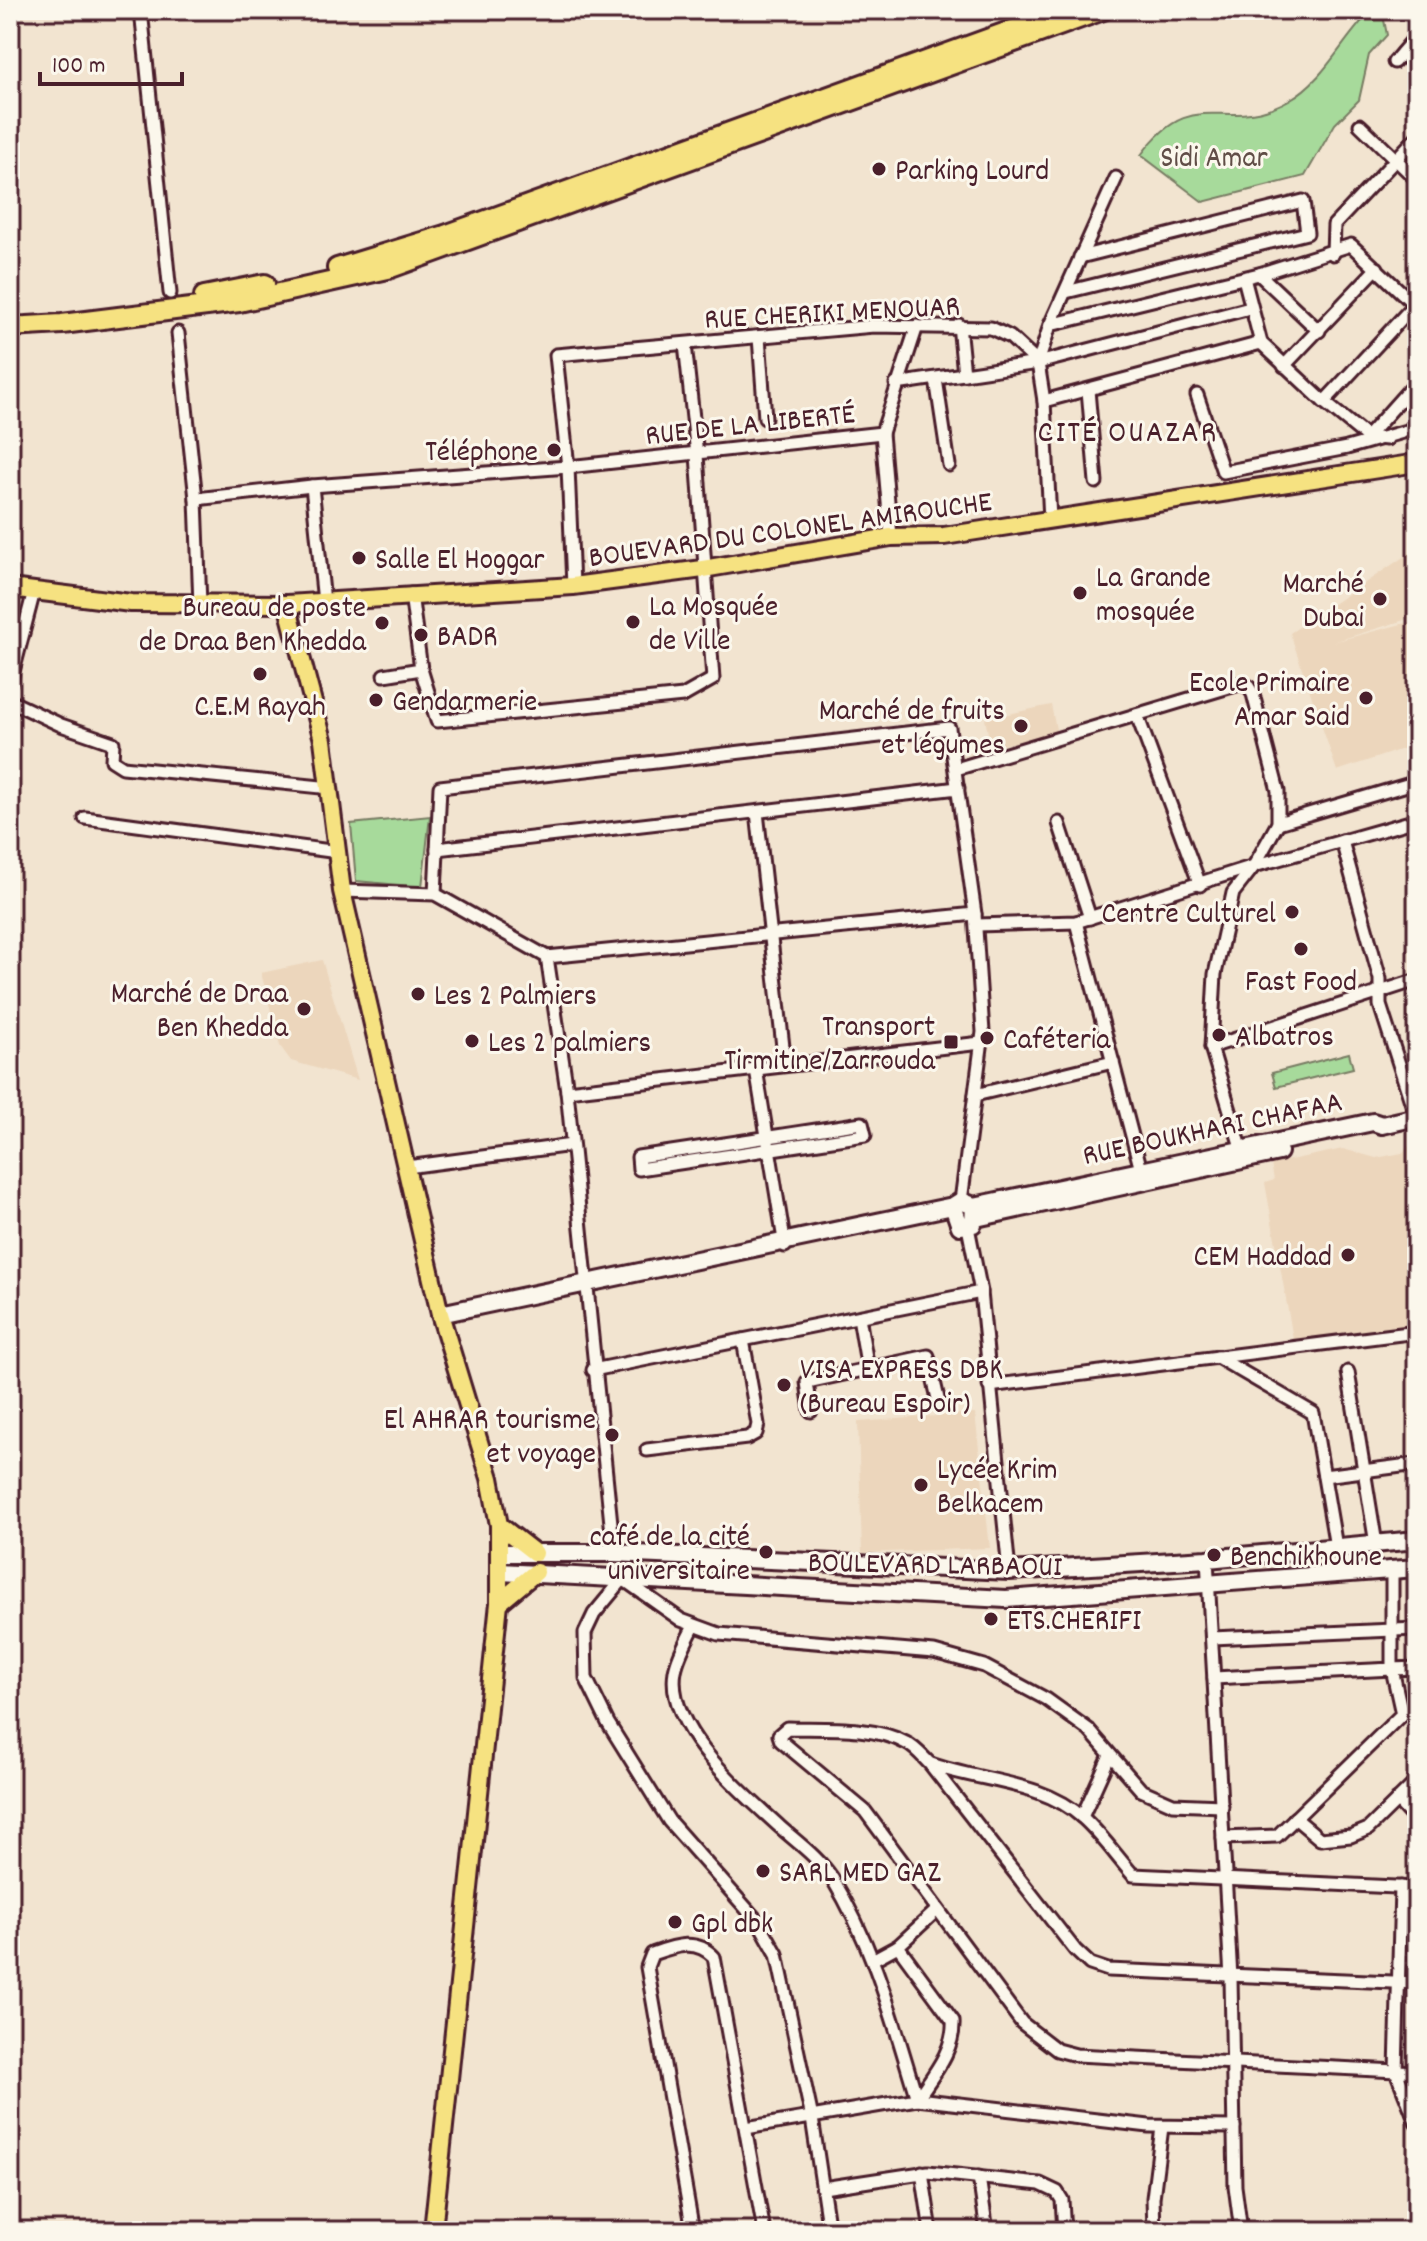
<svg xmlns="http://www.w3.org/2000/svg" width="1427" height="2241" viewBox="0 0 1427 2241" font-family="Dekko,sans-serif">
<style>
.built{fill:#ecd6bc}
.green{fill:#a7da9b;stroke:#787c63;stroke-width:2}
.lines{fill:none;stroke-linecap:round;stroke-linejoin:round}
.minor-casing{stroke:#4a1f2b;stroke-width:17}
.secondary-casing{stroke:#4a1f2b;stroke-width:22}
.primary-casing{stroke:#4a1f2b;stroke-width:22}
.trunk-casing{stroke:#4a1f2b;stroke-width:24}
.minor{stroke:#fbf7ec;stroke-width:11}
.secondary{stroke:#fbf7ec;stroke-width:16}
.primary{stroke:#f6e281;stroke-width:16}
.trunk{stroke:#f6e281;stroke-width:18}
.poi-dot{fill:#4a1f2b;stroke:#fbf7ec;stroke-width:3}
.labels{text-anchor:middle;stroke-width:6;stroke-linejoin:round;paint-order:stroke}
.park-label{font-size:30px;fill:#614e47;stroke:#fbf7ec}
.poi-label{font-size:30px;fill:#4a1f2b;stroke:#fbf7ec;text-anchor:start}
.street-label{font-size:30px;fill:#4a1f2b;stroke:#fbf7ec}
.neighbourhood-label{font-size:32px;letter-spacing:2px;fill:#4a1f2b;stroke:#fbf7ec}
</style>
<rect width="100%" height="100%" fill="#f2e4d0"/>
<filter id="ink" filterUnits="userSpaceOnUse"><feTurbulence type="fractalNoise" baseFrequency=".0125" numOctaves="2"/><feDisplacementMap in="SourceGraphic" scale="16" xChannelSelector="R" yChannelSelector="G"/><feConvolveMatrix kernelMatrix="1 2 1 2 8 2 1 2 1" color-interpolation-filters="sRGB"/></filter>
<g filter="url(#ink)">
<g class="built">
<polygon points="1417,548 1417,616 1333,642 1417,620 1417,744 1337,771 1290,633"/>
<polygon points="1051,705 1057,734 991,747 985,719"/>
<polygon points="322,960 358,1080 291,1061 280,1046 261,973"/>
<polygon points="1417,1138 1417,1328 1294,1344 1265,1183 1274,1180 1271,1164 1343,1149 1376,1158 1402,1153"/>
<polygon points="975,1413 990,1548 862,1553 858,1422"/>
</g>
<g class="green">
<path d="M1372,10H1382L1387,35L1369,55L1359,100L1335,124L1305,176L1203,202L1141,155C1195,82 1224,136 1289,100C1326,79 1342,39 1372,10Z"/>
<polygon points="430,816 422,887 356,881 351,824"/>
<polygon points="1349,1053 1353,1068 1276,1087 1272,1073"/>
</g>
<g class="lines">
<g class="minor-casing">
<g id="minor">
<polyline points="141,10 170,293"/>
<polyline points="1402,53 1417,68"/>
<polyline points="1394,62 1417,35"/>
<polyline points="1360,125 1417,180"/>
<polyline points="1333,254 1334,225 1417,137"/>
<polyline points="1259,274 1319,331"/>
<polyline points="1244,278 1261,343"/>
<polyline points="1066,292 1307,233 1303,201 1080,257"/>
<polyline points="959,325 964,374"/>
<polyline points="1050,325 1259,274 1351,245 1417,307"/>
<polyline points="178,333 196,499 200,605"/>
<polyline points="759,337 765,418"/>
<polyline points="1038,363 1050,325 1116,178"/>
<polyline points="1284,366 1377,268"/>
<polyline points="936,379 949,465"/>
<polyline points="896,384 1038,363 1250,308"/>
<polyline points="1088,390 1096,482"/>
<polyline points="1197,395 1223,472 1347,448 1417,428"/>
<polyline points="1044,401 1261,343 1324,402 1367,437 1387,439"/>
<polyline points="1324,402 1417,302"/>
<polyline points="882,433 917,326"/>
<polyline points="1367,437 1417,381"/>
<polyline points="312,486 324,602"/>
<polyline points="196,499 312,486 568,467 573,586"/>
<polyline points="891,537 882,433 568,467 556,355 874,326 991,328 1010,337 1038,363 1044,401 1050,520"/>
<polyline points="421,669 437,721 683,696 713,679 697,455 685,344"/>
<polyline points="384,675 421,669 411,594"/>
<polyline points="10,683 34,591"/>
<polyline points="10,701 61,725 113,743 112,760 123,767 331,788"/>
<polyline points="1137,715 1200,885"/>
<polyline points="956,769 1239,684 1248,686 1253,694 1278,791 1278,823 1254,866 1076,922 977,925"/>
<polyline points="757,812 785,1065"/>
<polyline points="85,818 338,852"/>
<polyline points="1059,823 1090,918"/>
<polyline points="1278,823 1417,782"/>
<polyline points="1342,841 1380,979 1380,1005 1416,1117"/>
<polyline points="437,849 958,788"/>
<polyline points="342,891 435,894 547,957"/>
<polyline points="435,894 440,787 949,728 975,914 983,1032 961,1201"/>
<polyline points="975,914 547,957 567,1091 981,1043"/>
<polyline points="1076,922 1141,1170"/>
<polyline points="1211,1047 1417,980"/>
<polyline points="756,1069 785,1246"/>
<polyline points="567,1091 614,1553"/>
<polyline points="975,1095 1113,1062"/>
<polygon points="862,1123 865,1135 639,1169 638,1157"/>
<polyline points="1243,1154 1211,1047 1215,974 1233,893 1254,866 1417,820"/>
<polyline points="407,1167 572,1145"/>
<polyline points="968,1227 981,1292 1009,1571"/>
<polyline points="859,1317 868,1369"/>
<polyline points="1217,1357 1313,1413 1336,1547"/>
<polyline points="593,1370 981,1292"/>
<polyline points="1348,1372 1376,1544"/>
<polyline points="989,1386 1417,1332"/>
<polyline points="811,1411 807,1382 928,1356 939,1403"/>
<polyline points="647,1450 747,1438 756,1433 758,1424 743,1340"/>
<polyline points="1324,1476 1417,1464"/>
<polyline points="1207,1559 1231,1978 1235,2186 1241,2231"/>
<path d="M694,1626C687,1640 678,1655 675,1671C665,1728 742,1792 780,1827C798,1843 818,1857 832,1878C875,1948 893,2021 917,2099L1149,2126L1234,2127"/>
<polyline points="1212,1638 1417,1629"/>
<polyline points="1214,1678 1392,1669 1392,1571"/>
<path d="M931,1764C980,1782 1043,1781 1083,1818C1102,1835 1117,1857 1133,1875L1417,1888"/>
<polyline points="1397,1800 1417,1822"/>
<polyline points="1082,1817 1110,1755"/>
<polyline points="1295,1818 1320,1839 1351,1836 1368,1829 1417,1781"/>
<polyline points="1223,1838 1277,1836 1402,1714 1392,1669 1417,1668"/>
<polyline points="1401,1887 1396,2071 1417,2124"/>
<polyline points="874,1959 898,1946 936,1911"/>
<path d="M1417,1983L1108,1970L1090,1964L1075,1950L930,1764C923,1757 915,1747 906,1743C873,1725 823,1729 787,1728L779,1735L781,1741L865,1811L1022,2023L1057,2050L1076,2055L1417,2072"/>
<path d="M746,2128L917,2099C932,2076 955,2050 953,2021L898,1946"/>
<polyline points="922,2172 931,2231"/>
<polyline points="979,2177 987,2231"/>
<polyline points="823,2188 928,2172 1040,2184 1057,2192 1062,2200 1064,2231"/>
<path d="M693,2231L647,1967L652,1954C675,1946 696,1938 714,1957L764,2231"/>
<polyline points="829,2231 812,2118 777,1954 760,1924 669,1821 608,1723 586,1678 585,1633 594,1614 623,1579 681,1620 719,1634 934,1652 984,1666 1046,1699 1089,1730 1141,1790 1173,1804 1222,1806"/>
<polyline points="1154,2231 1153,2198 1162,2127"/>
</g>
</g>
<g class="secondary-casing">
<g id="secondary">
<polyline points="974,1206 1373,1122 1382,1125 1417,1117"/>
<polyline points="976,1218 1279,1152"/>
<polyline points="440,1314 953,1206 961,1201 974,1206 973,1224 960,1226 953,1206"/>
<polyline points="500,1553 614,1553 1009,1571 1207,1559 1417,1540"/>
<polyline points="500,1572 1006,1599 1417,1568"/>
</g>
</g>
<g class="primary-casing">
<g id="primary">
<polyline points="10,588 131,603 287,604 573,586 703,569 891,537 944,536 1417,463"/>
<polyline points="287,604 323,740 342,891 440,1314 490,1478 499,1525 499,1603 433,2231"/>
<polyline points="499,1525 535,1553"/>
<polyline points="499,1603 536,1572"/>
</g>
</g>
<g class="trunk-casing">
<g id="trunk">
<polyline points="337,268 445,235 1056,14"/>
<polyline points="204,296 265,284"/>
<polyline points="10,327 62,324 239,302 388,269 1103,10"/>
</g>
</g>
<use href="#minor" class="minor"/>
<use href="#secondary" class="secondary"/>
<use href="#primary" class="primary"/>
<use href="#trunk" class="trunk"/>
</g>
</g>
<g class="poi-dot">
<circle cx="879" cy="169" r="8"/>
<circle cx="554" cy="450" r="8"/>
<circle cx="359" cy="558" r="8"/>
<circle cx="1080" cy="593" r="8"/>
<circle cx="1380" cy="599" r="8"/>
<circle cx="633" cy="622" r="8"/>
<circle cx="382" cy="623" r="8"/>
<circle cx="421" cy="635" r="8"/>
<circle cx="260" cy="674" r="8"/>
<circle cx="1366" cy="698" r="8"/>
<circle cx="376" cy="700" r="8"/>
<circle cx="1021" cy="726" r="8"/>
<circle cx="1292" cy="912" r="8"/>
<circle cx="1301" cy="949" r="8"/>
<circle cx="418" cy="994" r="8"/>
<circle cx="304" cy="1009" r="8"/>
<circle cx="1219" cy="1035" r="8"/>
<circle cx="987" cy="1038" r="8"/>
<circle cx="472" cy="1041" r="8"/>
<rect x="943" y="1034" width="16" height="16" rx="4"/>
<circle cx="1348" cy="1255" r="8"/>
<circle cx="784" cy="1385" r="8"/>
<circle cx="612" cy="1435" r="8"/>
<circle cx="921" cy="1485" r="8"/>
<circle cx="766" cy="1552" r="8"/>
<circle cx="1214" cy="1555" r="8"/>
<circle cx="991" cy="1619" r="8"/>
<circle cx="763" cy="1871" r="8"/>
<circle cx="675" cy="1922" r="8"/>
</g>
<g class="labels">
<g class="park-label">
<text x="1214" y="166">Sidi Amar</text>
</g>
<g class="poi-label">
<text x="895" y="179">Parking Lourd</text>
<text x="538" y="460" text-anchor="end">Téléphone</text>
<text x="375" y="568">Salle El Hoggar</text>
<text x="1096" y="586">La Grande<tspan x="1096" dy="34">mosquée</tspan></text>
<text x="1364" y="592" text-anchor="end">Marché<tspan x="1364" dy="34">Dubai</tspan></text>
<text x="649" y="615">La Mosquée<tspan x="649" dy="34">de Ville</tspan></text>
<text x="366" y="616" text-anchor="end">Bureau de poste<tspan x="366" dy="34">de Draa Ben Khedda</tspan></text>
<text x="437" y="645">BADR</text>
<text x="1350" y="691" text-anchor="end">Ecole Primaire<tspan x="1350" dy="34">Amar Said</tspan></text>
<text x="392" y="710">Gendarmerie</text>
<text x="260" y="715" text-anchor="middle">C.E.M Rayah</text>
<text x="1005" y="719" text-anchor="end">Marché de fruits<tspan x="1005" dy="34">et légumes</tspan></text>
<text x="1276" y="922" text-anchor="end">Centre Culturel</text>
<text x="1301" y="990" text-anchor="middle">Fast Food</text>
<text x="288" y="1002" text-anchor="end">Marché de Draa<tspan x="288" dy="34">Ben Khedda</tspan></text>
<text x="434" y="1004">Les 2 Palmiers</text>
<text x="935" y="1035" text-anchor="end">Transport<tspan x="935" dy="34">Tirmitine/Zarrouda</tspan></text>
<text x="1235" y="1045">Albatros</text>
<text x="1003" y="1048">Caféteria</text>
<text x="488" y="1051">Les 2 palmiers</text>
<text x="1332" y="1265" text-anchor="end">CEM Haddad</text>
<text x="800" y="1378">VISA EXPRESS DBK<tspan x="800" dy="34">(Bureau Espoir)</tspan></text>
<text x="596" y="1428" text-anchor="end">El AHRAR tourisme<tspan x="596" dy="34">et voyage</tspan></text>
<text x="937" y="1478">Lycée Krim<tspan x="937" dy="34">Belkacem</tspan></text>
<text x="750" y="1545" text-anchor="end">café de la cité<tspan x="750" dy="34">universitaire</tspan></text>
<text x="1230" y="1565">Benchikhoune</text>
<text x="1007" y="1629">ETS.CHERIFI</text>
<text x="779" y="1881">SARL MED GAZ</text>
<text x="691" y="1932">Gpl dbk</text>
</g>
<g class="street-label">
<text transform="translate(832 311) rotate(-3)" y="10">RUE CHERIKI MENOUAR</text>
<text transform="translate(750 423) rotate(-6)" y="10">RUE DE LA LIBERTÉ</text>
<text transform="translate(790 528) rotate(-8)" y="10">BOUEVARD DU COLONEL AMIROUCHE</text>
<text transform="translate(1212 1127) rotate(-12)" y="10">RUE BOUKHARI CHAFAA</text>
<text transform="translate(935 1563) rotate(1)" y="10">BOULEVARD LARBAOUI</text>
</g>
<g class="neighbourhood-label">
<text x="1128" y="441">CITÉ OUAZAR</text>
</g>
</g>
<rect width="1427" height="2241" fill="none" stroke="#fbf7ec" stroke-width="40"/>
<rect x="20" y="20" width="1387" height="2201" fill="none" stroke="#4a1f2b" stroke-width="3" filter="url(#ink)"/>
<path d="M40 72v12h142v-12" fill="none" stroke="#4a1f2b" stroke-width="4"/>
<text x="52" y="72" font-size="24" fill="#4a1f2b" stroke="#fbf7ec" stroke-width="6" paint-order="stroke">100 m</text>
</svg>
